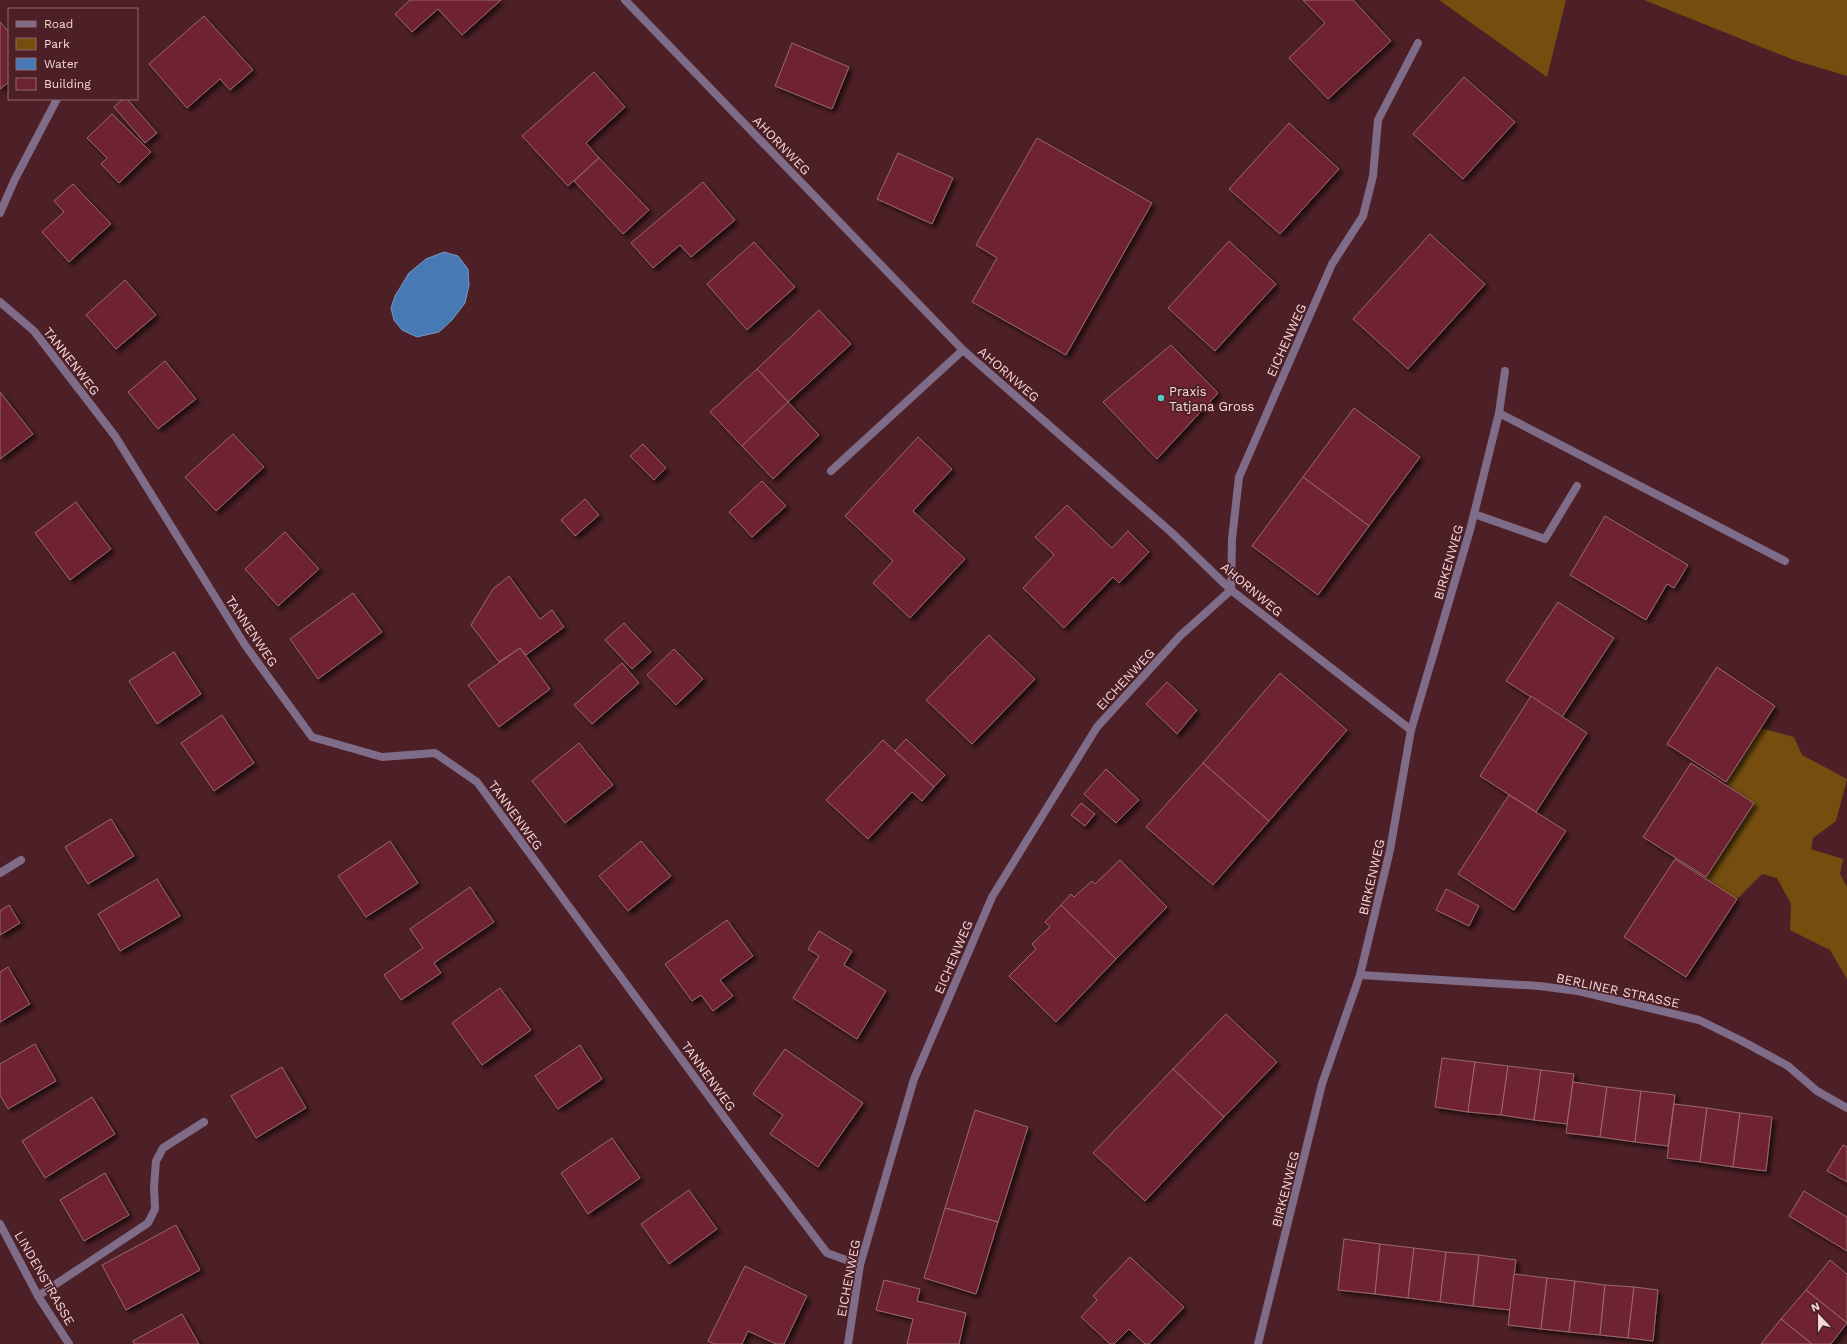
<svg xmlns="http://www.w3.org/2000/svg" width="1847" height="1344" viewBox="0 0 1847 1344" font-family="'Work Sans',sans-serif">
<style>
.green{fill:#754e0f}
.water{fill:#477ab4;stroke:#7b96bf}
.building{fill:#6e2331;stroke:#9b686d;filter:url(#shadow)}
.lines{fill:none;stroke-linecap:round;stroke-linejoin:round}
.lane{stroke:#7e6c89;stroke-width:8}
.street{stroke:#7e6c89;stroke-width:8}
.poi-dot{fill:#53cdca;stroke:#4c2026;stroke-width:1.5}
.labels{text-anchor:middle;stroke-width:3.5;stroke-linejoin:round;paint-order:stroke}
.street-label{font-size:13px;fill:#f4d7d9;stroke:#4c2026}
.poi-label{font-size:13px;fill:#f4d7d9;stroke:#4c2026;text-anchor:start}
</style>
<defs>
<filter id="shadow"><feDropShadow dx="3.5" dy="3.5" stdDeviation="2" flood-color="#0009"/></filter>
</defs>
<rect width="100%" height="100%" fill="#4c2026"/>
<g class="green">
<polygon points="1439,0 1566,0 1547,77"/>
<polygon points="1644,0 1847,0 1847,76 1794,60"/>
<polygon points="1761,728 1794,737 1802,755 1847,779 1836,821 1813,838 1811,849 1843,859 1840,874 1847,887 1847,979 1830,950 1790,930 1791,904 1777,878 1762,874 1737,899 1707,879 1706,877 1753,803 1727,785 1726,782"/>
</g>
<polygon class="water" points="444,252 458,256 468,269 469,285 465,303 452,320 439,332 417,337 402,330 394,320 391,308 395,296 409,273 426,259"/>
<g class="building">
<polygon points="410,0 501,0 462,35 438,9 412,32 395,14"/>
<polygon points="1303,0 1353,0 1391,41 1328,99 1289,58 1325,23"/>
<polygon points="204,16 253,70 230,90 220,79 187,108 149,64"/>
<polygon points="0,22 9,32 9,82 0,89"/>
<polygon points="792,43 849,67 832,109 775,86"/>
<polygon points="594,72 625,107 586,143 599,158 568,186 522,136"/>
<polygon points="1464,77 1515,122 1463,179 1413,134"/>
<polygon points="123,99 127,99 157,133 145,143 114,107"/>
<polygon points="112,114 151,152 119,183 101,164 107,158 87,138"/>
<polygon points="1289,123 1339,169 1280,234 1229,189"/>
<polygon points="1037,138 1152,203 1066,355 972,302 997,258 976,245"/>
<polygon points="898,153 953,178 932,224 877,199"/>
<polygon points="599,158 649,210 623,234 574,181"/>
<polygon points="703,182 735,220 691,257 680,245 653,268 631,243"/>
<polygon points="73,184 111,224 69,262 42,232 64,212 54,201"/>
<polygon points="1430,234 1485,284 1408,369 1353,319"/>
<polygon points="1229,241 1276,284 1215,351 1168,308"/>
<polygon points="754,242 795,287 747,330 707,284"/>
<polygon points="125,280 156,315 116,349 86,315"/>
<polygon points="819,310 851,344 788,402 757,369"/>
<polygon points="1171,345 1218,393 1157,459 1103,402"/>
<polygon points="165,361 196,399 158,429 128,392"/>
<polygon points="757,369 788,402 742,446 710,412"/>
<polygon points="0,392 33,434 0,459"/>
<polygon points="788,402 819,435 773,479 742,446"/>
<polygon points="1354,408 1420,457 1369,526 1303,477"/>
<polygon points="233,434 264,467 216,511 185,477"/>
<polygon points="918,437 952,469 913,511 965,559 910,618 873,583 893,561 845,516"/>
<polygon points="643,444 666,468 654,480 630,456"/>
<polygon points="1303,477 1369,526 1318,595 1252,546"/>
<polygon points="762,481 786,506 752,537 729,512"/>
<polygon points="585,499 599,515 575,536 561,520"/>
<polygon points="76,502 111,549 70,580 35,533"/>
<polygon points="1067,505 1112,548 1128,531 1149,552 1119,583 1113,577 1064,628 1023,588 1054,555 1035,537"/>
<polygon points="1605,516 1688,565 1674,588 1667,584 1646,620 1570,575"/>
<polygon points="285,532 319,569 278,606 245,569"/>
<polygon points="509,576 540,619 552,610 564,627 526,655 520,648 499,662 471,625 493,589"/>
<polygon points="353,593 382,632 318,679 290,639"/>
<polygon points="1558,602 1614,638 1562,717 1506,681"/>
<polygon points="624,623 651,652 632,669 605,640"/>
<polygon points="989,635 1035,679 972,744 926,700"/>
<polygon points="520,648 550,689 499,727 468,685"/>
<polygon points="674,649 703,679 676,705 647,675"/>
<polygon points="174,652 201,694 157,724 129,681"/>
<polygon points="622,663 639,683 592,724 574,705"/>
<polygon points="1717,667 1775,706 1726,782 1667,744"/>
<polygon points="1280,673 1347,730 1269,821 1203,763"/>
<polygon points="1167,682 1197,710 1177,734 1146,704"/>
<polygon points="1531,696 1587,733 1536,812 1480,776"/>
<polygon points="222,715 254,763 214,791 181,743"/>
<polygon points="906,739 945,775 934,787 895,751"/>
<polygon points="883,740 934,787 922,801 912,792 868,839 826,800"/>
<polygon points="579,743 613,785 565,823 532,781"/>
<polygon points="1203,763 1269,821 1213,885 1146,827"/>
<polygon points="1691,763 1754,803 1706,877 1643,837"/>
<polygon points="1106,769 1139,800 1116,823 1084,794"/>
<polygon points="1509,795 1566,831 1514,910 1458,874"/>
<polygon points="1081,803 1095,814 1085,826 1071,815"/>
<polygon points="111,819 134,856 88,884 65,847"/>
<polygon points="390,841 418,883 366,917 338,876"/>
<polygon points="641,841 671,876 628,911 599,876"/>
<polygon points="1675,859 1737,899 1686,977 1624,937"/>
<polygon points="1120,860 1167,907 1116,959 1061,905 1071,894 1074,897 1092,881 1095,884"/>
<polygon points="157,879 180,916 120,951 98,914"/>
<polygon points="470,887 494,922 434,963 441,973 401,1000 384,975 423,948 410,929"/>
<polygon points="1446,889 1479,906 1469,926 1436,910"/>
<polygon points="9,905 20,923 0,935 0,911"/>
<polygon points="1061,905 1116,959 1056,1022 1009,976 1036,949 1032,944 1050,927 1045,922"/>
<polygon points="727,920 753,956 720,980 733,996 713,1011 701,995 692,1001 665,964"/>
<polygon points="819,931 852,951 844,965 886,991 857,1039 793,998 819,956 808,949"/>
<polygon points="8,967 30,1004 0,1022 0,972"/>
<polygon points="500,988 531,1030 482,1065 452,1023"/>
<polygon points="1226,1014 1277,1062 1224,1117 1173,1069"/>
<polygon points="35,1044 56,1081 8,1109 0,1095 0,1064"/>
<polygon points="580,1045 602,1079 558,1109 535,1076"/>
<polygon points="785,1049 863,1103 818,1167 770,1134 783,1115 753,1094"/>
<polygon points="1442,1058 1475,1062 1468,1112 1435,1107"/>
<polygon points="1475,1062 1508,1066 1501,1115 1468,1112"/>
<polygon points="1508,1066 1541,1070 1534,1120 1501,1115"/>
<polygon points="282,1067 306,1108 256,1138 231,1096"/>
<polygon points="1173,1069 1224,1117 1145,1201 1093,1153"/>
<polygon points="1541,1070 1574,1074 1567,1124 1534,1120"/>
<polygon points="1573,1082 1607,1087 1600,1137 1566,1133"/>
<polygon points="1607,1087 1641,1091 1635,1142 1600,1137"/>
<polygon points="1641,1091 1675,1095 1668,1146 1635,1142"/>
<polygon points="92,1097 115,1134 45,1178 22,1141"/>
<polygon points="1674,1104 1707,1108 1700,1162 1667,1158"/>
<polygon points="1707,1108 1740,1113 1733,1167 1700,1162"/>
<polygon points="975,1110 1028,1127 998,1222 945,1208"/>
<polygon points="1740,1113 1772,1117 1766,1171 1733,1167"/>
<polygon points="612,1138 640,1178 588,1214 561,1173"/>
<polygon points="1843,1145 1847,1147 1847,1182 1827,1171"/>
<polygon points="105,1173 129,1215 84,1241 60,1200"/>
<polygon points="689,1190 717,1229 669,1264 641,1224"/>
<polygon points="1804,1191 1847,1217 1847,1251 1789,1216"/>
<polygon points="945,1208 998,1222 976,1294 924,1278"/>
<polygon points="176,1225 200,1270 126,1310 102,1265"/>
<polygon points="1344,1239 1380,1244 1375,1294 1338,1290"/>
<polygon points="1380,1244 1414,1248 1408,1298 1375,1294"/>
<polygon points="1414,1248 1446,1252 1440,1302 1408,1298"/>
<polygon points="1446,1252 1479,1255 1473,1306 1440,1302"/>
<polygon points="1479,1255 1516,1260 1510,1310 1473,1306"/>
<polygon points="1130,1257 1184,1307 1149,1344 1145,1344 1129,1329 1114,1344 1110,1344 1081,1317 1097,1300 1093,1296"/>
<polygon points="1830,1260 1847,1274 1847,1323 1806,1290"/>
<polygon points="745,1266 807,1296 784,1344 776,1344 748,1331 742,1344 714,1344 708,1341"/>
<polygon points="1514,1274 1547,1278 1541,1329 1508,1325"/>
<polygon points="1547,1278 1575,1281 1569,1332 1541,1329"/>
<polygon points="884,1280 920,1289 917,1301 966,1313 959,1344 907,1344 913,1319 876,1310"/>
<polygon points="1575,1281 1605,1285 1600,1335 1569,1332"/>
<polygon points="1605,1285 1634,1287 1628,1338 1600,1335"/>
<polygon points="1634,1287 1658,1290 1653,1341 1628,1338"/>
<polygon points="1806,1290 1847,1323 1831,1344 1812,1344 1781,1319"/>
<polygon points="182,1314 199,1344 134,1344 133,1341"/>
<polygon points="1781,1319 1812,1344 1761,1344"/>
</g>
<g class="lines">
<g class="lane">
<polyline points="831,471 963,350"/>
<polyline points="1474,514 1545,539 1577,486"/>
<polyline points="0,873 21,860"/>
<polyline points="38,1296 148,1223 155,1209 154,1187 156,1161 163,1148 204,1122"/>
</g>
<g class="street">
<polyline points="625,0 963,350 1171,532 1231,590 1411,730"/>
<polyline points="0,213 15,179 57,99"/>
<polyline points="0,302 34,331 115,436 245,645 312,737 382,757 435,753 477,782 744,1144 827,1253 860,1265"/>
<polyline points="1499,413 1785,561"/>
<polyline points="1360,975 1539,986 1578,991 1699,1020 1742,1041 1788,1066 1817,1091 1847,1108"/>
<polyline points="0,1224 38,1296 69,1344"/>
<polyline points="848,1344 860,1265 914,1079 992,897 1097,727 1180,636 1231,590 1232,539 1239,477 1332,264 1363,216 1373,176 1378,120 1418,43"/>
<polyline points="1258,1344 1322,1084 1360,975 1390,850 1411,730 1470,530 1499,413 1505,371"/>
</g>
</g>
<circle class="poi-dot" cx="1161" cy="398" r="4"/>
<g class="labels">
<g class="street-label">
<text transform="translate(782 145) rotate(46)" y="5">AHORNWEG</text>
<text transform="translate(1286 340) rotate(-66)" y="5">EICHENWEG</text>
<text transform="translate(72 361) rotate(52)" y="5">TANNENWEG</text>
<text transform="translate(1009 374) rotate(41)" y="5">AHORNWEG</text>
<text transform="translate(1448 562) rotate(-74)" y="5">BIRKENWEG</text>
<text transform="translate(1252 589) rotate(40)" y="5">AHORNWEG</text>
<text transform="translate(252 631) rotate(56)" y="5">TANNENWEG</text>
<text transform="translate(1125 679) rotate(-47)" y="5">EICHENWEG</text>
<text transform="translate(516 815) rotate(54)" y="5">TANNENWEG</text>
<text transform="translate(1371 877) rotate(-77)" y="5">BIRKENWEG</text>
<text transform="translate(953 957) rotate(-67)" y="5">EICHENWEG</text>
<text transform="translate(1618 990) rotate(12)" y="5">BERLINER STRASSE</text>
<text transform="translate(709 1076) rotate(54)" y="5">TANNENWEG</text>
<text transform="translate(1285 1189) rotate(-76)" y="5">BIRKENWEG</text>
<text transform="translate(45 1278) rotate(60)" y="5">LINDENSTRASSE</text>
<text transform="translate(848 1278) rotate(-79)" y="5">EICHENWEG</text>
</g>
<g class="poi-label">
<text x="1169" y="396">Praxis<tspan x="1169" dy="15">Tatjana Gross</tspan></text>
</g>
</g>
<rect x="8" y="8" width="130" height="92" fill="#4c2026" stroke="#8f696e"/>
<rect x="16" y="21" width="20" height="6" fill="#7e6c89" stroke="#8f696e"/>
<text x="44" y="28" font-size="12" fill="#f4d7d9">Road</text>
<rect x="16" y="38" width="20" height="12" fill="#754e0f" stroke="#8f696e"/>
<text x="44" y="48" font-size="12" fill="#f4d7d9">Park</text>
<rect x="16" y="58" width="20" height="12" fill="#477ab4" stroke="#8f696e"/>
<text x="44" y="68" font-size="12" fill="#f4d7d9">Water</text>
<rect x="16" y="78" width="20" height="12" fill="#6e2331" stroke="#8f696e"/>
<text x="44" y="88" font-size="12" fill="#f4d7d9">Building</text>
<g transform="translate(1819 1316) rotate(338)" stroke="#4c2026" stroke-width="3" paint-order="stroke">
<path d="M0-3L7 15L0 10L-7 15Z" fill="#f4d7d9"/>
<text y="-6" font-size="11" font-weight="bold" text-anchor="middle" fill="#f4d7d9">N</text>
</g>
</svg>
